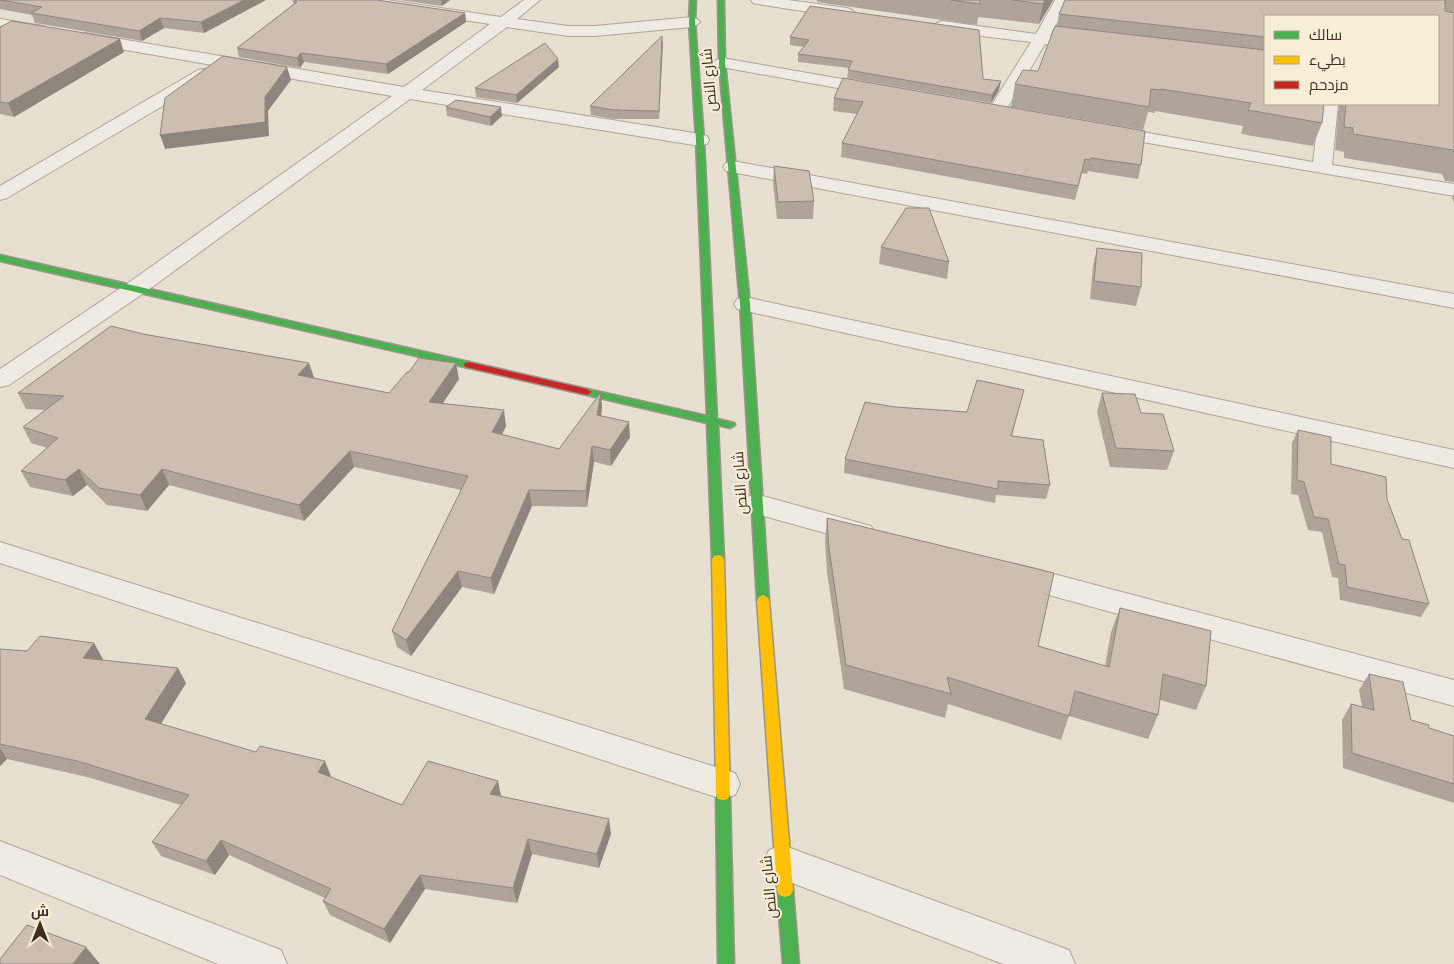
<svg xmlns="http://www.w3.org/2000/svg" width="1454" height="964" viewBox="0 0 1454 964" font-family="'Source Serif 4',Cairo,serif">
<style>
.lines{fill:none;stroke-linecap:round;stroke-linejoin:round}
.street-casing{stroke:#ada599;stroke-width:2}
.fast-casing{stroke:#9c958a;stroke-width:3}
.slow-casing{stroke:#9c958a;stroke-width:3}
.jam-casing{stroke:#9c958a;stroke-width:3}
.street{fill:#efebe3;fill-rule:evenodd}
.fast{fill:#4caf50;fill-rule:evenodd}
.slow{fill:#ffc107;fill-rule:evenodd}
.jam{fill:#c62828;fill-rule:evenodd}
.wall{fill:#afa499}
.shaded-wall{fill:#8e867d}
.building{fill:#cbbfb2;stroke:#8e867d}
.labels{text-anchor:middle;stroke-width:4;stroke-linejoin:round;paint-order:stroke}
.street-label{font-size:15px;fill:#3d2e20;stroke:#f7eed8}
</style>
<rect width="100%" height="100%" fill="#e7e0d1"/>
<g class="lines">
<g class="street-casing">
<g id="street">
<polygon points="350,0 387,0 501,17 524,0 540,0 517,19 568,26 595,26 692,17 697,19 700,22 697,25 692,27 595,36 568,36 507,27 422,90 700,134 707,136 709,140 707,144 700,146 410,99 144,293 9,385 0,387 0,369 128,283 392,96 85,43 79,41 77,38 79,35 85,33 404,87 490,24 357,4 352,3"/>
<polygon points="751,0 788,0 847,8 852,10 855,13 852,16 847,18 758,4 753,3"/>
<polygon points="1055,0 1069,0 1050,36 1085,40 1091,42 1093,45 1091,48 1085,50 1045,44 1003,115 997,116 991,115 988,111 1031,42 942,31 937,29 934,26 937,23 942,21 1036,34"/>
<polygon points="0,19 43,26 48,28 51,31 48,34 43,36 0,29"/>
<polygon points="722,58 876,85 882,86 885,90 882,94 876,95 716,66 714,63 716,60"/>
<polygon points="204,69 210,70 212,74 210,78 7,198 0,200 0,186 198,70"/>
<polygon points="1320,104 1338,104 1332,165 1454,184 1454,196 1108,136 1102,135 1099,131 1102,127 1108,126 1313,162"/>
<polygon points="733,161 1454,294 1454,308 726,171 723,167 726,163"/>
<polygon points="745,297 1454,450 1454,468 737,309 734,304 737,299"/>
<polygon points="756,494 871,526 875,533 871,540 861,543 746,511 742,504 746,497"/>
<polygon points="0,542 722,769 735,773 740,784 735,795 722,799 0,563"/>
<polygon points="1016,564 1454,680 1454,706 1005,583 1001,575 1005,567"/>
<polygon points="0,841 281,950 287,964 218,964 0,875"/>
<polygon points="782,845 1069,950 1075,964 1003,964 769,874 763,862 769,850"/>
</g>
</g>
<g class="fast-casing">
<g id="fast">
<polygon points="690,0 696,0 695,22 704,140 717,419 734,423 735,425 730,428 718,425 724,559 722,562 714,562 712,559 707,423 587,395 582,392 587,389 707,416 696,140 689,22"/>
<polygon points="718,0 724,0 725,63 750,304 769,600 767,603 759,603 757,600 740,304 719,63"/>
<polygon points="0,255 469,362 474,365 469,368 0,261"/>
<polygon points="723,788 728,789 730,794 734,964 718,964 716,794 718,789"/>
<polygon points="785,883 791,885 793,890 799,964 783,964 777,890 779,885"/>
</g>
</g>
<g class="slow-casing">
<g id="slow">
<polygon points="718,555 722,556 724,559 730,794 728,799 723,800 718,799 716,794 712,559 714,556"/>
<polygon points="763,595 767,597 769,600 793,890 791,895 785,897 779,895 777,890 757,600 759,597"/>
</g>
</g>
<g class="jam-casing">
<polygon id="jam" points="469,362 587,389 592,392 587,395 465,367 464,365 465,363"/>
</g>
<use href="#street" class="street"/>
<use href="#fast" class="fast"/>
<use href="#slow" class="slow"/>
<use href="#jam" class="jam"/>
</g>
<g class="wall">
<polygon points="0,0 266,0 204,33 164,28 142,41 35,23 32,15 0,9"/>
<polygon points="292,0 377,0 465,13 466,22 388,74 304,62 300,68 239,57 237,48 294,4"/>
<polygon points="400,0 450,0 442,6"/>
<polygon points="817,0 1053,0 1039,24 978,17 977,25 817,2"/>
<polygon points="1065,0 1454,0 1454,182 1445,181 1442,174 1344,158 1344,152 1335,150 1339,104 1438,104 1265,16 1265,104 1322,123 1313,146 1241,134 1243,126 1155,111 1155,113 1148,112 1143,130 1011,107 1015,84 1038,71 1057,26 1059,14"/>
<polygon points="810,6 983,79 999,90 991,103 847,78 849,68 798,62 798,54 804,47 790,45 790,37"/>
<polygon points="0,27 124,52 14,117 0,114"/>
<polygon points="662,36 659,119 614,119 591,115 590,106"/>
<polygon points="559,67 517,103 476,97 475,88"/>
<polygon points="843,78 1141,165 1138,179 1088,171 1087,174 1082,173 1075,200 841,157 842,143 857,114 833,111 834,98"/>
<polygon points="446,107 502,116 491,126 447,116"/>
<polygon points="774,166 814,201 813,219 777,219 773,183"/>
<polygon points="1454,193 1454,203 1452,198"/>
<polygon points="881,247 949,262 947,279 879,264"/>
<polygon points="1097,248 1141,287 1136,306 1090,299 1093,266"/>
<polygon points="143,334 309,363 314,378 389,393 459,379 442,404 506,426 502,435 559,449 602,407 601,416 630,437 611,466 594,462 587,507 532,506 494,594 462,587 411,656 397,647 392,631 461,490 354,467 304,521 169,485 147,511 107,505 87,485 73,496 30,487 21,471 47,448 31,443 23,427 45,410 26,409 18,393"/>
<polygon points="1102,393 1141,413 1174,451 1167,470 1110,467 1097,412"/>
<polygon points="1020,404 1012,436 1050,485 1046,499 996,495 995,503 844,473 845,459 895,407 967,412"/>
<polygon points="1298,430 1331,464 1387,499 1402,539 1429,604 1421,617 1340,600 1338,578 1332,577 1322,532 1308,530 1298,495 1291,494 1292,443"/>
<polygon points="827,518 1038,646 1105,666 1111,632 1120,608 1206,686 1196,710 1160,700 1158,715 1148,739 1069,716 1061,740 948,704 945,718 844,689 827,572 825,542"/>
<polygon points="0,649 103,659 102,660 186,683 161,724 331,776 330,777 402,805 501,796 611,834 599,868 532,854 517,903 425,889 390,943 330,915 323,901 325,898 229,855 215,875 161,856 152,842 181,805 87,777 7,759 0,766"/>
<polygon points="1369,674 1411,720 1429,728 1454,736 1454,803 1343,768 1342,720 1351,704 1362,707 1359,690"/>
</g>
<g class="shaded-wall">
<polygon points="244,0 266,0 204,33 201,22"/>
<polygon points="441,0 450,0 442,6"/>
<polygon points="1045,0 1053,0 1039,24 1043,4"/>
<polygon points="465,13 466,22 388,74 386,64"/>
<polygon points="160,18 164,28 142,41 139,31"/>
<polygon points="662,36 663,44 659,119 659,111"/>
<polygon points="120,39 124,52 14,117 8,103"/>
<polygon points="301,53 304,62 300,68 297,58"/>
<polygon points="558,59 559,67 517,103 516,95"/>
<polygon points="287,67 291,80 268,111 269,136 165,149 160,135 265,97"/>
<polygon points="1001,81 999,90 991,103 992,95"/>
<polygon points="501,107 502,116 491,126 490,117"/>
<polygon points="309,363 314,378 298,375"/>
<polygon points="456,363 459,379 433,418 429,402"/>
<polygon points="601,392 602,407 599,431 597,415"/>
<polygon points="504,410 506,426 495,448 492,432"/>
<polygon points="629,422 630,437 611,466 610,450"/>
<polygon points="592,446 594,462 587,507 586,491"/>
<polygon points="350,451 354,467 304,521 299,505"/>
<polygon points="79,469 87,485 73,496 65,480"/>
<polygon points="162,469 169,485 147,511 140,495"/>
<polygon points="529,490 532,506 494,594 491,578"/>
<polygon points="458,571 462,587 411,656 406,640"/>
<polygon points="94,643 103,659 92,673 83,658"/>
<polygon points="178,668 186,683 154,735 145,719"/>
<polygon points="0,748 7,759 0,766"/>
<polygon points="325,761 331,776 324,787 318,772"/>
<polygon points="498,781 501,796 494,809 490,794"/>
<polygon points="609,819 611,834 599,868 597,854"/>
<polygon points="528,839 532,854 517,903 513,888"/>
<polygon points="221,840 229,855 215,875 206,861"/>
<polygon points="420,875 425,889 390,943 384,929"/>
<polygon points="86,947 100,964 73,964"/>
</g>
<g class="building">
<polygon points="0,0 244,0 201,22 160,18 139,31 31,13 42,7"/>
<polygon points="295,0 377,0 465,13 386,64 301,53 297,58 237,48 297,2"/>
<polygon points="951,0 980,0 980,4"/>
<polygon points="1012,0 1045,0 1043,4"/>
<polygon points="1065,0 1445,0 1445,11 1454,13 1454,152 1453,150 1353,134 1353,128 1344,127 1346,104 1438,104 1438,16 1265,16 1265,37 1059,14"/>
<polygon points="810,6 979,30 983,79 1001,81 992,95 848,70 852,61 798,54 809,40 790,37"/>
<polygon points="12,21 120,39 8,103 0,102 0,27"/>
<polygon points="1055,26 1265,50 1265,104 1324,104 1322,123 1248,110 1251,103 1161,89 1161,90 1151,89 1149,107 1015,84 1023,70 1038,71"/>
<polygon points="662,36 659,111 614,110 590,106"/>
<polygon points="545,43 558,59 516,95 475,88"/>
<polygon points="223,56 287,67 265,97 265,122 160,135 165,98"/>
<polygon points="843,78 1145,131 1141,165 1091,158 1090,160 1085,159 1078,186 842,143 863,102 834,98"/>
<polygon points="456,100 501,107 490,117 446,107"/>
<polygon points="774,166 809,171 814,201 778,202"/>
<polygon points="906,208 929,208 949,262 881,247"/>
<polygon points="1097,248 1142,253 1141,287 1094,281"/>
<polygon points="111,326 143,334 309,363 298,375 389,393 407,372 409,372 419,358 456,363 429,402 504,410 492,432 559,449 601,392 597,415 629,422 610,450 592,446 586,491 529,490 491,578 458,571 406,640 392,631 468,476 350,451 299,505 162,469 140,495 99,488 79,469 65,480 21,471 58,438 23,427 64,396 18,393"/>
<polygon points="977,380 1024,390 1011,436 1043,440 1050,485 998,481 998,489 845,459 865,402 895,407 967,412"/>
<polygon points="1102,393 1135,394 1141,413 1163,414 1174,451 1116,448"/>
<polygon points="1298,430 1331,437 1331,464 1386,477 1387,499 1402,539 1409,540 1429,604 1347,587 1345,565 1339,564 1328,519 1314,517 1304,482 1297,480"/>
<polygon points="827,518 1054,573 1038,646 1109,667 1120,608 1211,631 1206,686 1163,674 1158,715 1075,691 1069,716 947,677 951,694 846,665 829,548"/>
<polygon points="40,636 94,643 83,658 178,668 145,719 256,752 260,746 325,761 318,772 402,805 428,761 498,781 490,794 609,819 597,854 528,839 513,888 420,875 384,929 323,901 331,889 221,840 206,861 152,842 189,795 77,761 0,744 0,649 27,651"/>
<polygon points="1369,674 1403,682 1411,720 1429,725 1429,728 1454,736 1454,784 1352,753 1351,704 1374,710"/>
<polygon points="27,925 86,947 73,964 0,964 0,959"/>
</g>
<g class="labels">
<g class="street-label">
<text transform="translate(709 80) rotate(-95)" y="5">شارع النص</text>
<text transform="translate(740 483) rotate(-94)" y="5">شارع النص</text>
<text transform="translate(769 887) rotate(-95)" y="5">شارع النص</text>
</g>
</g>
<rect x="1264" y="15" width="175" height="90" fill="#f7eed8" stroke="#ada18e"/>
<rect x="1274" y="31" width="25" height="8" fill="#4caf50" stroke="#ada18e"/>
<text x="1309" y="40" font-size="15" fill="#3d2e20">سالك</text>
<rect x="1274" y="56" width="25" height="8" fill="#ffc107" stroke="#ada18e"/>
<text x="1309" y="65" font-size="15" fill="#3d2e20">بطيء</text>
<rect x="1274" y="81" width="25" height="8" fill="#c62828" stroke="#ada18e"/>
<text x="1309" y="90" font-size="15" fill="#3d2e20">مزدحم</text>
<g transform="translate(40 924)" stroke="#f7eed8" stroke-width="4" paint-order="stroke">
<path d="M0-4L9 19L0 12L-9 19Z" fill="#3d2e20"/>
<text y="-8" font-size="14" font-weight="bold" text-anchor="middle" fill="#3d2e20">ش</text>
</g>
</svg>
